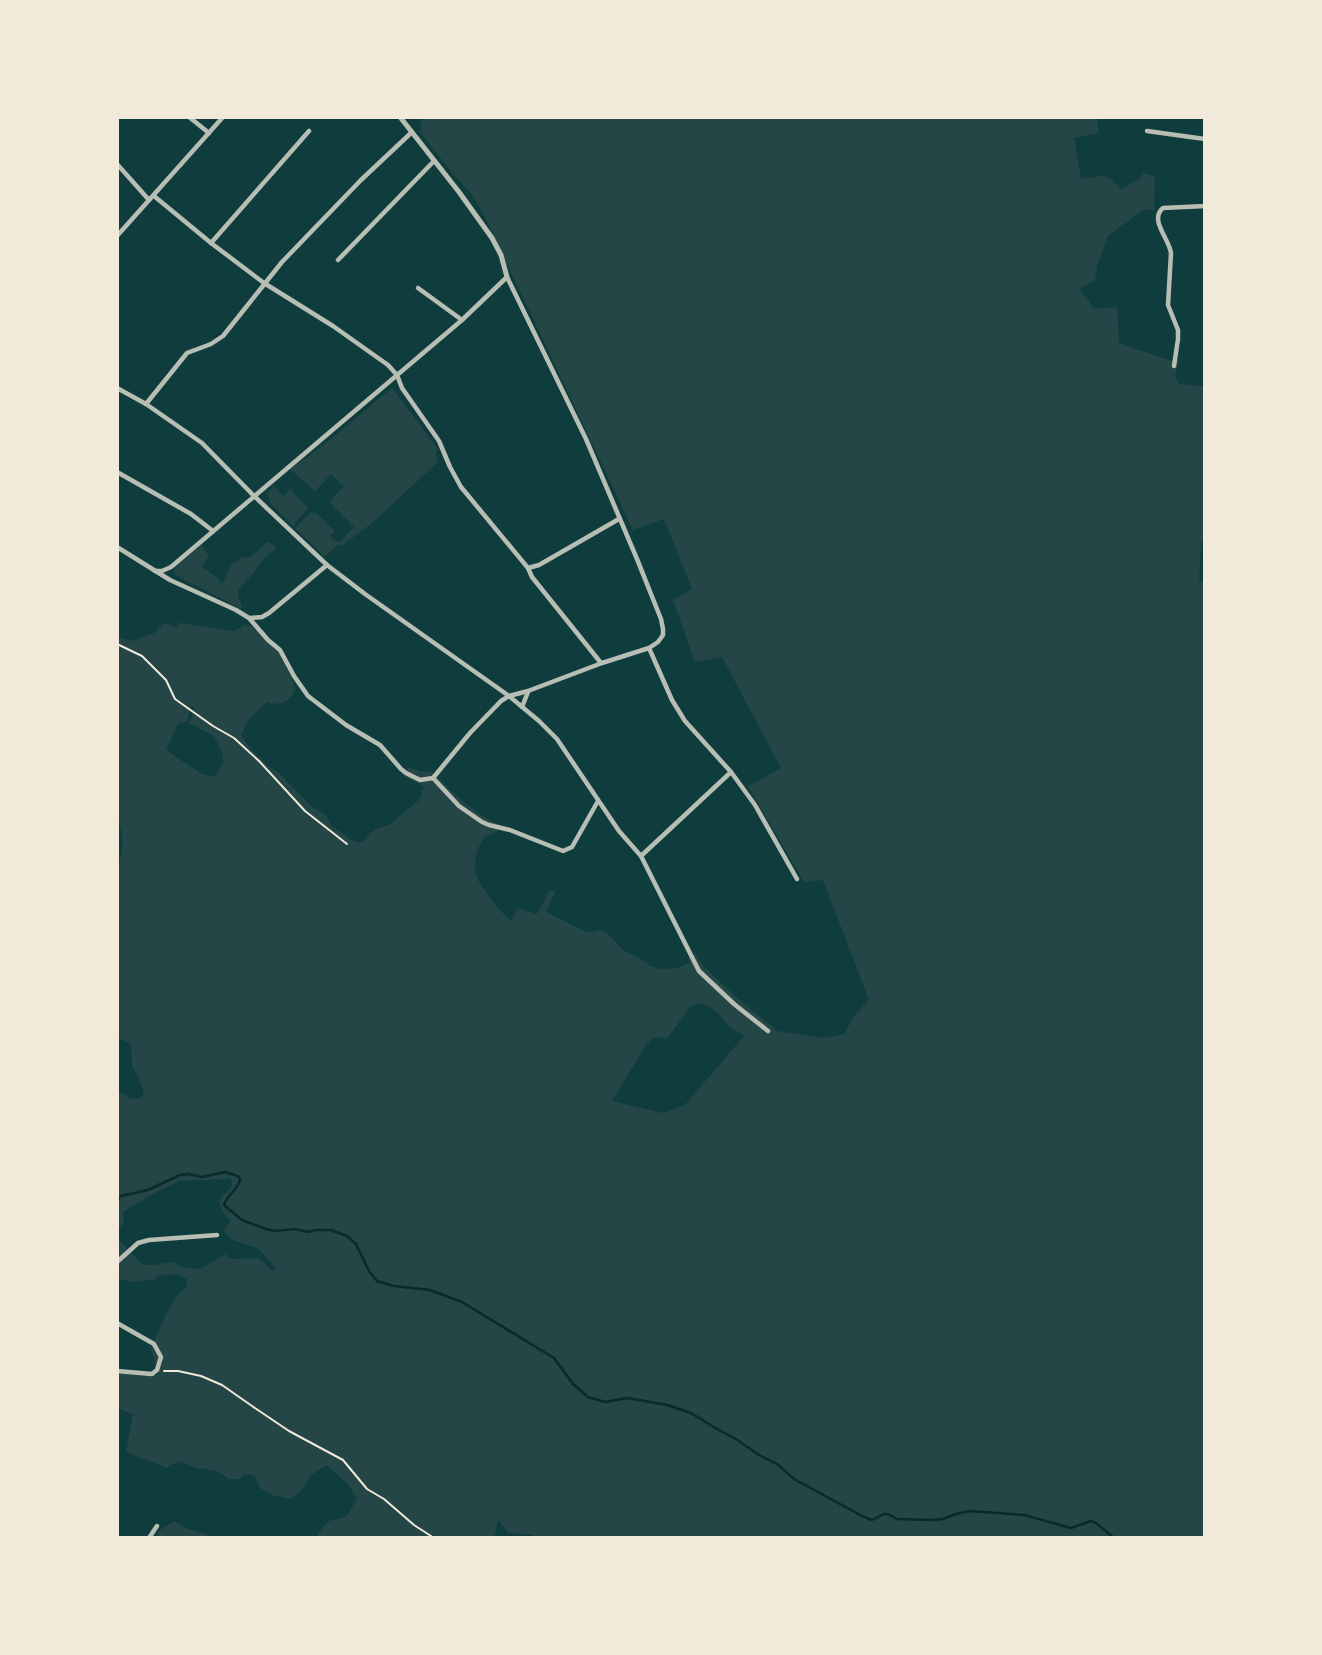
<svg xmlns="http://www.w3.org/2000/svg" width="1322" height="1655" viewBox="0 0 1322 1655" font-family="'Roboto Serif',serif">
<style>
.green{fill:#244646;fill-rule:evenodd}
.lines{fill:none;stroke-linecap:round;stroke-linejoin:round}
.stream{stroke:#0a2a2b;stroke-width:2.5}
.path{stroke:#f1e9da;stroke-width:2}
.minor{stroke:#b8beb3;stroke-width:4.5}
.tertiary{stroke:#b8beb3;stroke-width:5}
</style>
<rect width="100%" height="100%" fill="#0f3d3e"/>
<g class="green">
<path d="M422,117H1097L1098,133L1074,138L1081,179C1088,178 1101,175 1108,177C1113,179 1116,186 1122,189L1140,178L1143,173L1155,176L1154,211L1144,209L1108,236L1097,266L1095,281L1081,287L1080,290L1090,302L1093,309L1117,307L1119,343L1168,360H1179L1175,376L1179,384L1203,386L1205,379V541L1201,542L1199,581L1205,582V1538H536L532,1535L508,1533L498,1520L494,1538H317L318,1533L329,1521L346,1517L357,1499L348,1484L326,1465L310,1476L301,1491L290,1499L272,1495L260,1488L255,1476L245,1474L239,1479H228C213,1463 197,1474 182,1461L172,1464L167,1468L126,1452L133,1414L117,1408V1373L159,1375L151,1349C161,1327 169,1301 187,1286V1279L177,1274L155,1276L157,1279L134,1282L117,1279V1238L143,1265H153L172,1262L182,1267L200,1269L225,1254L230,1259L258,1258L273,1271L276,1268L259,1249L233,1240L223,1231L231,1221L223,1213L219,1200L232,1186L231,1179L180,1181L153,1194L123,1212L124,1223L117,1231V1091C127,1094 127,1101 140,1098L144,1094L140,1082L132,1065L131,1044L117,1037V876L123,842L117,808V637L132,641L154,633L164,623L176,627L179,623L235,631L244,625L253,627L277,650L282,658L293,682L295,691C286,703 281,706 267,702L249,719L241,735L250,748L268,766L277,771L313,808L325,814L332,826L353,841L361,843L375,829L389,825L419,800L424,786L403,776L408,767L419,771L432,772C452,791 473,815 500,824L497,832C492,834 487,835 483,840C476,848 473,867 477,877C480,887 503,915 511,921L518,908L537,914L550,890L555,892L546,912L586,932H592L599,930L606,932L623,950L643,960L650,966L661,969L677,968L689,963V958L695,953L703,966L734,995L777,1031L823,1038L844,1034L856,1013L869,1000L823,880L804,882L748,786L781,768L722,657L695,662L673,600L692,589L664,519L633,530L484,215L471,193L453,174L420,132ZM192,706L195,709L189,723L214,736L223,754V763L215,777L200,773L166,750L178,724L187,721ZM702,1003L717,1012L730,1027L744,1036L685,1105L663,1113L612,1101L646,1045L654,1037L666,1038L669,1036L691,1006Z"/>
<polygon points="392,388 438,449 436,454 438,462 373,522 342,546 338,544 325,557 295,528 311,512 313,513 315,512 335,531 330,536 339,543 354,527 329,502 344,486 331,474 315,491 290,469 324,445"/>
<polygon points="274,486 283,496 290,489 308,508 293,526 270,503 267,494"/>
<polygon points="268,542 273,544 276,549 264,558 249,578 238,589 238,597 242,605 241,609 185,580 173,573 175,567 202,544 203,548 209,555 202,567 215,576 222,584 232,564 241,558 250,557"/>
<polygon points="174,1521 185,1528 219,1538 155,1538 160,1530"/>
</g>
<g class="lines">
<path class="stream" d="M117,1200L121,1196L148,1190L180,1175L188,1174L202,1177L225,1172L238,1176L240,1179C238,1191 227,1194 224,1205L242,1220L266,1229L274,1231L295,1229L307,1232L316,1230H331L347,1236L356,1244L369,1271L377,1281L394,1286L430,1290L462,1302L554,1358L573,1384L588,1397L605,1402L627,1398L667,1405L691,1413L717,1429L736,1439L759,1455L777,1464L794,1479L862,1516L872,1520L884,1514H888L897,1519L933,1520L943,1519L956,1514L969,1511L1024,1515L1071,1528L1091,1521L1096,1523L1114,1538"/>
<g class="path">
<polyline points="117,644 142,656 166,680 175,699 213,726 234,738 259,761 305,811 347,844"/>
<polyline points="164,1371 178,1371 201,1376 222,1385 252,1406 289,1431 343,1460 367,1489 384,1499 414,1525 434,1538"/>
</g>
<g class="minor">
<polyline points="189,117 209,133"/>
<polyline points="1147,131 1205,139"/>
<polyline points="117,164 149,200"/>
<polyline points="154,196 211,243 264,283 333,326 388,365 397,375 402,388 439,441 450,467 461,487 528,568 532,577 601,663"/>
<polyline points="117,236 223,117"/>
<polyline points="211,243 309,131"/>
<polyline points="338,260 433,162"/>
<polyline points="418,288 462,320"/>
<path d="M1174,366L1178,339V330L1168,305L1171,253C1169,238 1149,220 1163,208L1205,206"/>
<polyline points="117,388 146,404 202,443 254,496 327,565 365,594 509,696 539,721 557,739 619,831 641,856 699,971 734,1004 768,1031"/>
<polyline points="146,404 187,353 211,344 223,336 282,262 361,180 412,132"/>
<polyline points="117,472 191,514 213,531"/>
<polyline points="117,547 170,580 236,610 249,618 268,640 280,650 294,676 308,696 346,725 380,745 401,769 406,773 420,780 433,778 459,806 482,822 489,825 510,830 563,851 572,847 598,801"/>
<polyline points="528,568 539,565 619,519"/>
<polyline points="155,571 162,571 171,567 462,320 507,277 586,439 637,559 661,619 663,629 663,635 658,642 649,648 602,663 528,691 509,696 501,701 470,733 433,778"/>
<polyline points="250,618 262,617 269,613 327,565"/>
<polyline points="649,648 672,700 685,721 731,772 755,805 797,879"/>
<polyline points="522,707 528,692"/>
<polyline points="641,856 731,772"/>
<polyline points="117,1262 138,1243 149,1240 217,1235"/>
<polyline points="117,1323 154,1344 161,1357 157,1370 152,1374 117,1371"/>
<polyline points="149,1538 157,1526"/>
</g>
<polyline class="tertiary" points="400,117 459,192 492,238 501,255 507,277"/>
</g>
<rect width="1322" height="1655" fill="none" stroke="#f1e9da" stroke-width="238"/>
</svg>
